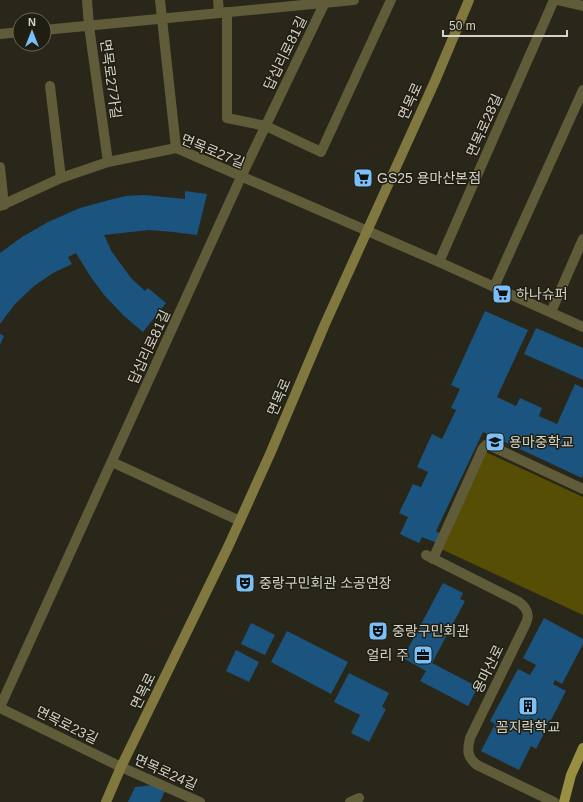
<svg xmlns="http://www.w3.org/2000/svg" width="583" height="802" viewBox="0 0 583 802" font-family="Helvetica,'Noto Sans KR',sans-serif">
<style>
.pitch{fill:#564e04}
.building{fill:#1a547f}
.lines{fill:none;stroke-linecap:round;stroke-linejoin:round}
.lane{stroke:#605b38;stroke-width:10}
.street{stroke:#605b38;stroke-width:10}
.secondary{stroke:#80783f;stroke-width:10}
.primary{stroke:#998f42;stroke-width:10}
.labels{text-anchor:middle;stroke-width:3;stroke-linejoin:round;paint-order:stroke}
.street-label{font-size:14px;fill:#d4d3ca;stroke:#201e10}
.poi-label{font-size:14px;fill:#d4d3ca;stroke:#201e10;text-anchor:start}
</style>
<rect width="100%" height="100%" fill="#292719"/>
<polygon class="pitch" points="486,452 583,497 583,615 441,549"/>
<g class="building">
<polygon points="185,191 207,194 197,235 173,232 149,230 104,235 112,252 131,278 145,291 148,288 166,303 143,332 124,316 105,296 90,276 76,253 68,257 72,264 53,273 34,286 15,304 0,324 0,253 22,237 48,222 80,208 113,199 126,196 144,195 185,199"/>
<polygon points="485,311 528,330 497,397 516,406 520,398 542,408 539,416 557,424 575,384 583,388 583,475 582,478 483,432 436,531 441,534 437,543 422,537 419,543 400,534 408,517 399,513 413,484 421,487 428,472 417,467 432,434 442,439 456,410 451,408 460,389 451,385"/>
<polygon points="536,328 583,348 583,380 524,354"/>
<polygon points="0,334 4,336 0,345"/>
<polygon points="443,583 463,593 460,599 465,601 432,663 478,687 468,706 420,681 426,671 403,658"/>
<polygon points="544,618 583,639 583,644 562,684 555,680 553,684 566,691 536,749 531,746 519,770 481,751 495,724 490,721 518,669 530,675 536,665 523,658"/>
<polygon points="251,623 275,635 265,655 241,644"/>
<polygon points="287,631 348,662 331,694 271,662"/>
<polygon points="236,650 259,662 249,682 226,671"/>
<polygon points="349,673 389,693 382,707 386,709 369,742 351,733 360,715 334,702"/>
<polygon points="152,785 165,791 160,802 128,802 135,787"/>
</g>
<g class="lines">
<g class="lane">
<polyline points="439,262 554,0"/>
<polyline points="494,287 583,90"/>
<polyline points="551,312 583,239"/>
<polyline points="433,559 483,448 486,445 491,446 583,489"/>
<polyline points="350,802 359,798"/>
</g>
<g class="street">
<polyline points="87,0 89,26 108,162"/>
<polyline points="160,0 176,148"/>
<polyline points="218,0 219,13"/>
<polyline points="557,0 583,6"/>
<polyline points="227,12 227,118 266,126 321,152 391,0"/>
<polyline points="44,30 354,0"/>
<polyline points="0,34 20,32"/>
<polyline points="50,86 61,178"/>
<polyline points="0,167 4,205"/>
<polyline points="0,206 61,178 108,162 176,148 439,262 583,327"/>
<polyline points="112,462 240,521"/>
<path d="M426,555L519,602C527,608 530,614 526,623L470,738C467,751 467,757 477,765L554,802"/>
<polyline points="0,707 241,177 326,0"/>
<polyline points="0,708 121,767 200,802"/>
</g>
<polyline class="secondary" points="106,802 121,767 228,547 270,454 325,324 435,81 469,0"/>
<polyline class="primary" points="564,802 571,775 583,748"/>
</g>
<defs>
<g id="supermarket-square" transform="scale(1)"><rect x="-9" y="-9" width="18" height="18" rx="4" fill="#7abff8" stroke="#201e10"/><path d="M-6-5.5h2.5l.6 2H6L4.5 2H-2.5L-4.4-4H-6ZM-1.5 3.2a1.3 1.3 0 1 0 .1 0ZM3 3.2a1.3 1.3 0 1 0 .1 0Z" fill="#111"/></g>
<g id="school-square" transform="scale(1)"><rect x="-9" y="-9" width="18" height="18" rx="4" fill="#7abff8" stroke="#201e10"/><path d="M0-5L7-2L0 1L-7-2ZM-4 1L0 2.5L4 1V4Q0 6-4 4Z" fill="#111"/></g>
<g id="theatre-square" transform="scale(1)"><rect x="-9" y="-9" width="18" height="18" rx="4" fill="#7abff8" stroke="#201e10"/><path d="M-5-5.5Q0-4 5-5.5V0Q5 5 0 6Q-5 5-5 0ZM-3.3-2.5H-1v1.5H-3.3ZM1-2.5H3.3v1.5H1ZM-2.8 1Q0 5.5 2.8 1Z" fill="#111"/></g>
<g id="office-square" transform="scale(1)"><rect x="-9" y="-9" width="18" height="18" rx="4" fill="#7abff8" stroke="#201e10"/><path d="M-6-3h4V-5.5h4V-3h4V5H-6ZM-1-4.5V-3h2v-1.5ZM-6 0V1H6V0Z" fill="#111"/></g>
<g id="building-square" transform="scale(1)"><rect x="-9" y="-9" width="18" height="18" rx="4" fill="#7abff8" stroke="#201e10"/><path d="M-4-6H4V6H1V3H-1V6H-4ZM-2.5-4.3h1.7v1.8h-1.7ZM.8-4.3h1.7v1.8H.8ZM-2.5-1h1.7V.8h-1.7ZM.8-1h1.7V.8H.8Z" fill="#111"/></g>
</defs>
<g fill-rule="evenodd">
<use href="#supermarket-square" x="363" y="178"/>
<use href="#supermarket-square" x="502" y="294"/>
<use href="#school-square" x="495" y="442"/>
<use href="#theatre-square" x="245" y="583"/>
<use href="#theatre-square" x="378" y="631"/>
<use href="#office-square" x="423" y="655"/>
<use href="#building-square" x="528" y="706"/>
</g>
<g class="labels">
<g class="street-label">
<text transform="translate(285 53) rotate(-64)" y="5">답십리로81길</text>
<text transform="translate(111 79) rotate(82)" y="5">면목로27가길</text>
<text transform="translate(410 101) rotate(-66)" y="5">면목로</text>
<text transform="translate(484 125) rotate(-66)" y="5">면목로28길</text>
<text transform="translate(213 151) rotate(22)" y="5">면목로27길</text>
<text transform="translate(149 347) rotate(-65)" y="5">답십리로81길</text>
<text transform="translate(279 397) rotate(-67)" y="5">면목로</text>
<text transform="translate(488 669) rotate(-64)" y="5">용마산로</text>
<text transform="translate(143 691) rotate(-64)" y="5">면목로</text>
<text transform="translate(67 725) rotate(26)" y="5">면목로23길</text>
<text transform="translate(166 772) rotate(24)" y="5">면목로24길</text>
</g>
<g class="poi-label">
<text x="377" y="183">GS25 용마산본점</text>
<text x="516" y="299">하나슈퍼</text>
<text x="509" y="447">용마중학교</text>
<text x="259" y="588">중랑구민회관 소공연장</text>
<text x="392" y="636">중랑구민회관</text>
<text x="409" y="660" text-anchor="end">얼리 주</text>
<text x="528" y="732" text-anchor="middle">꼼지락학교</text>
</g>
</g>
<g transform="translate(32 32)"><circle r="19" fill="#201e10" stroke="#68665a"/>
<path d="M0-3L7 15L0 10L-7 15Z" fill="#7abff8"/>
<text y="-6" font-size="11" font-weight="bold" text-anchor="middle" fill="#d4d3ca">N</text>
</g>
<path d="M443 30v6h124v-6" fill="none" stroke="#d4d3ca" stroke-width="2"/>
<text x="449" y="30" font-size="12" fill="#d4d3ca" stroke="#201e10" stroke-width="3" paint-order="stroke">50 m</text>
</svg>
